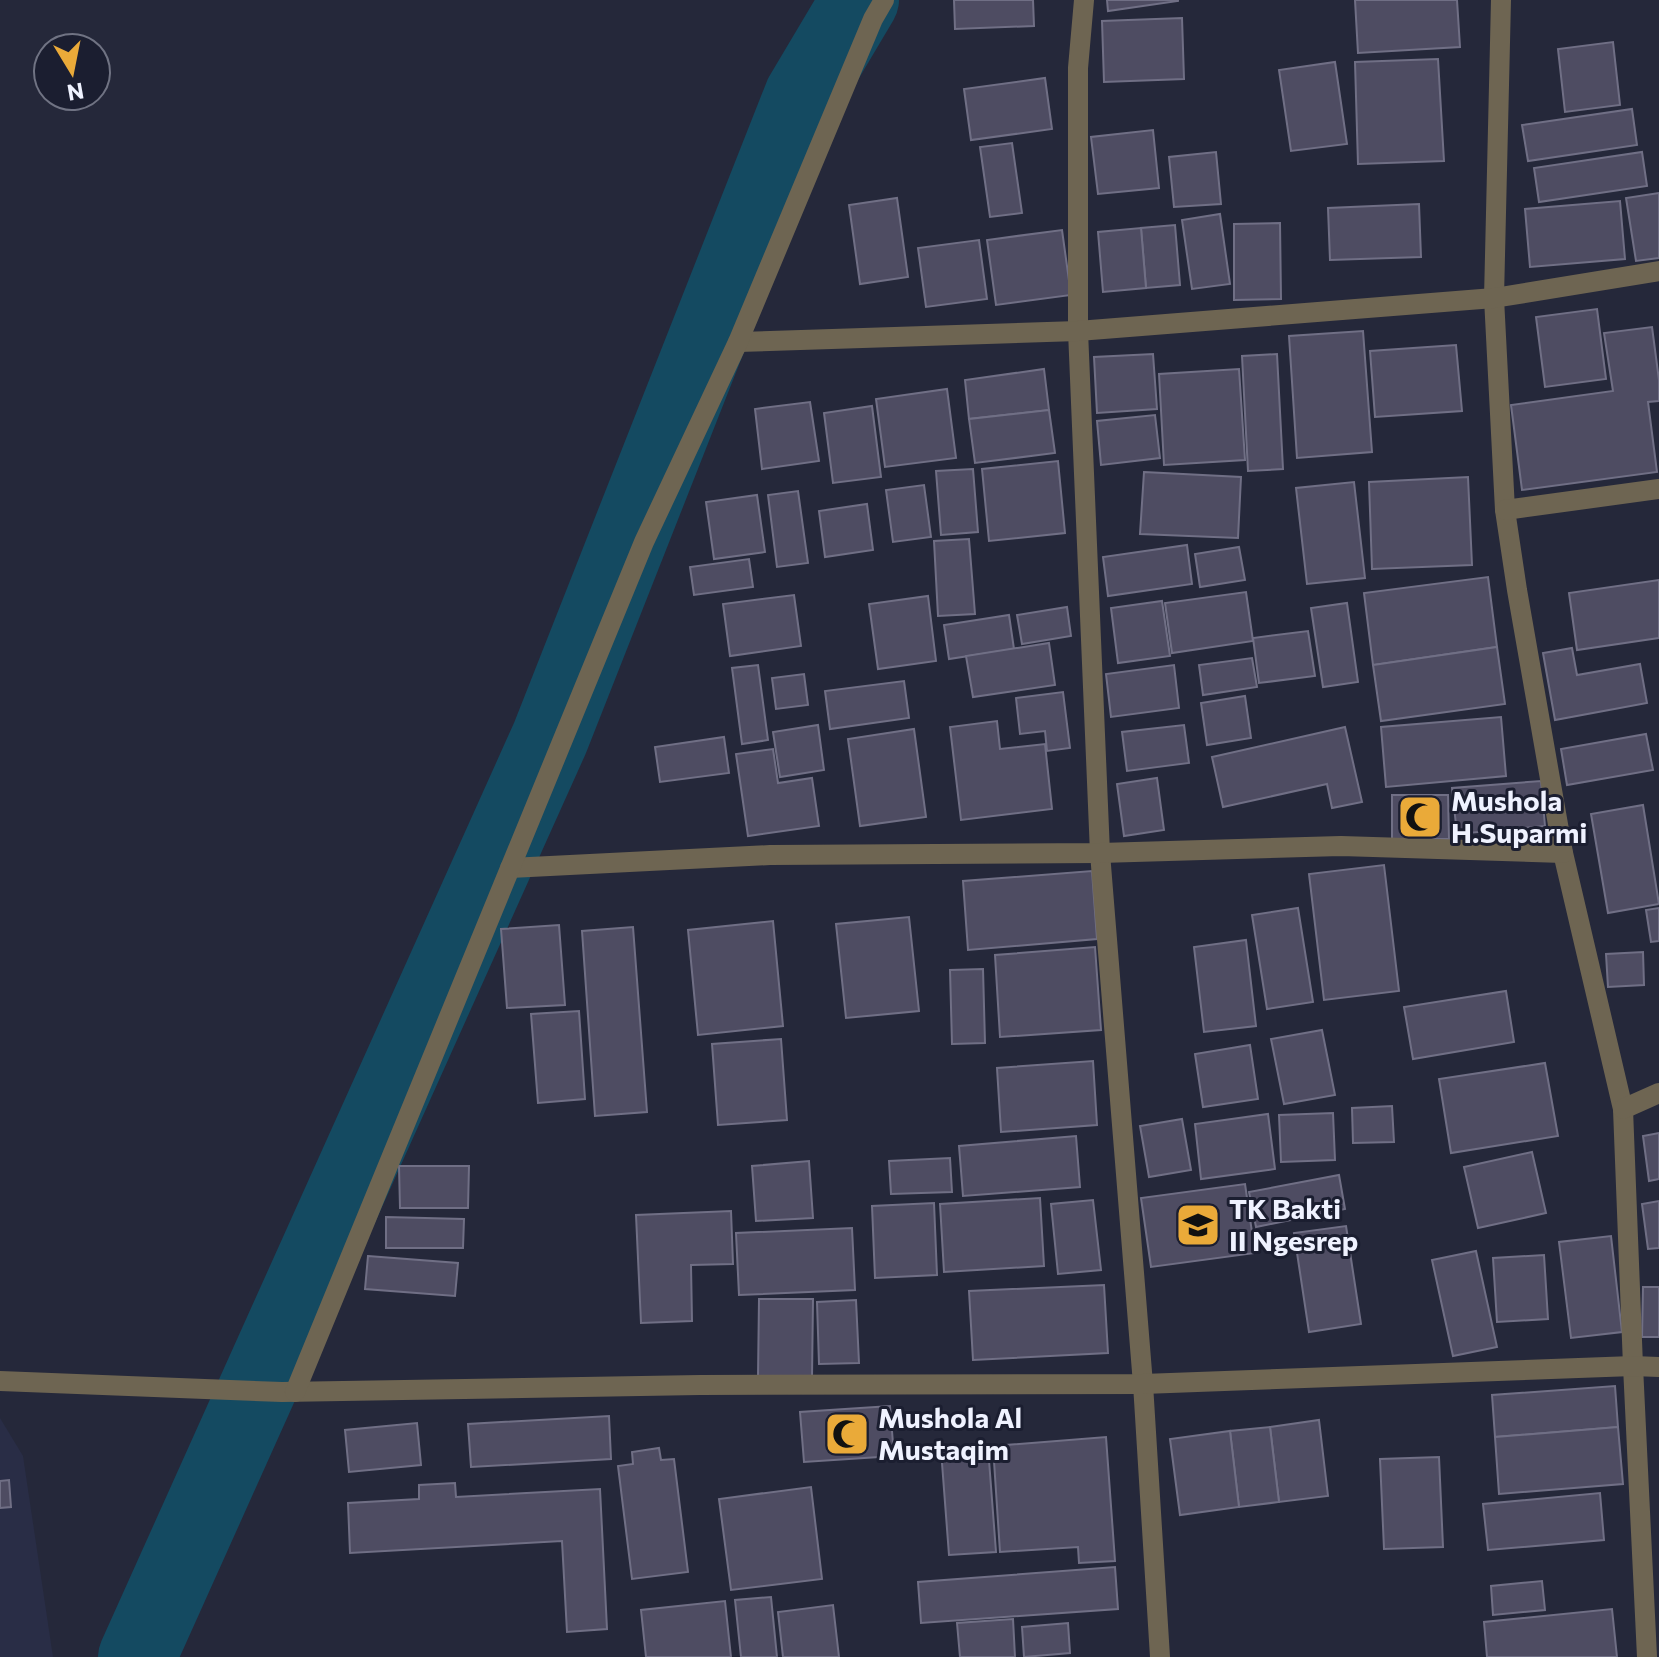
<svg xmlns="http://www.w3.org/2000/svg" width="1659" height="1657" viewBox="0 0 1659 1657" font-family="Commissioner,sans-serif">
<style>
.built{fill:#292d46}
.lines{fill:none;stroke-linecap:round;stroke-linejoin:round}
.river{stroke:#144a61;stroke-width:78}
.building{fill:#4e4c62;stroke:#706f85;stroke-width:2}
.minor{stroke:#6e6552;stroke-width:20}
.labels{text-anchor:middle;stroke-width:6;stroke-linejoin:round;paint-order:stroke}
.poi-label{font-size:28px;font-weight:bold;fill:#eff2ff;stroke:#1b1e30;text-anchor:start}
</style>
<rect width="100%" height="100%" fill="#25283a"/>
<polygon class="built" points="0,1418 23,1456 53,1657 0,1657"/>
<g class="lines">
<polyline class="river" points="137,1657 550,738 803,96 860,0"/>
</g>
<g class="building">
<polygon points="954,0 1033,0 1034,26 955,29"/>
<polygon points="1107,0 1178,0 1178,1 1108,11"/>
<polygon points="1355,0 1457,0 1460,47 1358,53"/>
<polygon points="1182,18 1184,79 1104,82 1102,21"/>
<polygon points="1613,42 1620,105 1565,112 1558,49"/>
<polygon points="1438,59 1444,161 1358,164 1355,62"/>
<polygon points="1335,62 1347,144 1291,151 1279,70"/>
<polygon points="1045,78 1052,129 971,140 964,89"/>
<polygon points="1632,109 1637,145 1528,161 1522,125"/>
<polygon points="1153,130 1159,188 1098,194 1091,137"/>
<polygon points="1012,143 1022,213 990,217 980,147"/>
<polygon points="1216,152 1221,204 1174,207 1169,157"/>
<polygon points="1642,152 1647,186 1539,202 1534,168"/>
<polygon points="1659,193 1659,258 1636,261 1626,198"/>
<polygon points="897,198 908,277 860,284 849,205"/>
<polygon points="1620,201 1625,259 1530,267 1525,209"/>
<polygon points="1419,204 1421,257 1330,260 1328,208"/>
<polygon points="1220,214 1230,284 1192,289 1182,220"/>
<polygon points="1280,223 1281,299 1234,300 1234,224"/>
<polygon points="1175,225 1180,285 1146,288 1141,228"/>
<polygon points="1141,228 1146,288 1103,292 1098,232"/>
<polygon points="1062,230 1071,295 996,305 987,240"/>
<polygon points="979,240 987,299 926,307 918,248"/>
<polygon points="1597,309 1606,379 1545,387 1536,317"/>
<polygon points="1652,327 1659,380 1659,401 1648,402 1657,472 1522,490 1511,405 1613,391 1604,333"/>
<polygon points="1363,331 1372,452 1297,458 1289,336"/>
<polygon points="1456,345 1462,411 1375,417 1370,351"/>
<polygon points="1153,354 1157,409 1097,413 1094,357"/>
<polygon points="1277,354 1283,469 1248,471 1242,356"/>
<polygon points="1044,369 1049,410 969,419 965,380"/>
<polygon points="1239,369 1245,460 1164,465 1159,374"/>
<polygon points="947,389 956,458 885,467 876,399"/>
<polygon points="810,402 819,461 762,469 755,409"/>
<polygon points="872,406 881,477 833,483 824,413"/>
<polygon points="1049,410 1055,453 975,463 969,419"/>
<polygon points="1155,415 1160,458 1101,465 1097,421"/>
<polygon points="1058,461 1065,533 989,541 982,469"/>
<polygon points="973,469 978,532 941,535 936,471"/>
<polygon points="1144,472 1241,477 1238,538 1140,534"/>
<polygon points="1468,477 1472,565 1372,569 1369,482"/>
<polygon points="1354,482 1365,578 1307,584 1296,488"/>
<polygon points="924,485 931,537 893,542 886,490"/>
<polygon points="798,491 808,563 777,567 768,495"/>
<polygon points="757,495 765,552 714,559 706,502"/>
<polygon points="867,504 873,550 825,557 819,511"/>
<polygon points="969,539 975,614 938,616 934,541"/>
<polygon points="1187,545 1192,584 1108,596 1103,557"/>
<polygon points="1239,547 1245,580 1200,587 1195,554"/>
<polygon points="749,559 753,587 694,595 690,567"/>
<polygon points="1488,577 1497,647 1373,665 1364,593"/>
<polygon points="1659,580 1659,638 1577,650 1569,593"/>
<polygon points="1246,592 1253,641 1172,653 1165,603"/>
<polygon points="794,595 801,646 730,656 723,604"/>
<polygon points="928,596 936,661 878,669 869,604"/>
<polygon points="1162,601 1170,656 1118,663 1111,608"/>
<polygon points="1347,603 1358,682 1323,687 1311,608"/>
<polygon points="1067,607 1071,636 1022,644 1017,615"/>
<polygon points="1009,615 1014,649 949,659 944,625"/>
<polygon points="1308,631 1315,676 1259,683 1253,638"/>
<polygon points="1049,643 1055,685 973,697 966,656"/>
<polygon points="1497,647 1505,704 1381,721 1373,665"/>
<polygon points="1572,648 1577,675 1640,664 1647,703 1555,720 1543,653"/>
<polygon points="1252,658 1257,687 1203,695 1199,665"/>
<polygon points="758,665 768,740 742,744 732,668"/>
<polygon points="1174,665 1179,708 1111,717 1106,674"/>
<polygon points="804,674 808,705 776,709 772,678"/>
<polygon points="904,681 909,718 830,729 825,691"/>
<polygon points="1063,692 1070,748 1047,751 1045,731 1020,734 1016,698"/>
<polygon points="1245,696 1251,738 1207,745 1201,703"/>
<polygon points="1501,717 1506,776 1386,787 1381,727"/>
<polygon points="997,721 1000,749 1045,744 1052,809 961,820 950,727"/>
<polygon points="818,725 824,770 780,777 773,732"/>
<polygon points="1184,725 1189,763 1127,771 1122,732"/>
<polygon points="1345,727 1362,802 1332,808 1327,784 1223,807 1212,757"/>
<polygon points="914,729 926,817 860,826 848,739"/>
<polygon points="1646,734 1653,770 1567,785 1561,749"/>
<polygon points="724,737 729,773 660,782 655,747"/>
<polygon points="773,749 778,783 812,778 819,826 748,836 736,754"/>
<polygon points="1157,778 1164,830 1124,836 1117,784"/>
<polygon points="1541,781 1545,826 1457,834 1452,788"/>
<polygon points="1392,795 1448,795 1449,839 1392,839"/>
<polygon points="1643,805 1659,904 1608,913 1591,814"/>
<polygon points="1384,865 1399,991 1324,1000 1309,874"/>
<polygon points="1092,871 1097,939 968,950 963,881"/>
<polygon points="1298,908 1313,1002 1267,1009 1252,915"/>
<polygon points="1659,908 1659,941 1651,942 1646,910"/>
<polygon points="909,917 919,1011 846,1018 836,924"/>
<polygon points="773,921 783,1026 698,1035 688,930"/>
<polygon points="559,925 565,1005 507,1008 501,929"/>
<polygon points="633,927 647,1112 595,1116 582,931"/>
<polygon points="1246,940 1256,1026 1204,1032 1194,947"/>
<polygon points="1095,947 1101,1030 1000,1037 995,955"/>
<polygon points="1643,952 1644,985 1608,987 1606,954"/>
<polygon points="983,969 985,1043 952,1044 950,970"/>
<polygon points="1506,991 1514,1042 1413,1059 1404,1007"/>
<polygon points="579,1011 585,1099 538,1103 531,1014"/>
<polygon points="1322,1030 1335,1095 1284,1104 1271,1039"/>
<polygon points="781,1039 787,1120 718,1125 712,1044"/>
<polygon points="1250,1045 1258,1099 1203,1107 1195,1054"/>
<polygon points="1093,1061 1097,1125 1001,1132 997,1068"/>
<polygon points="1545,1063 1558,1136 1451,1153 1439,1079"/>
<polygon points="1392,1106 1394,1142 1353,1143 1352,1108"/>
<polygon points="1333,1113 1335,1160 1281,1162 1279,1115"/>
<polygon points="1268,1114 1275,1169 1201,1179 1195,1124"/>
<polygon points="1182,1119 1191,1170 1149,1177 1140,1126"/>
<polygon points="1659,1133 1659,1179 1649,1181 1643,1136"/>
<polygon points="1076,1136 1080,1187 963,1196 959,1146"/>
<polygon points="1532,1152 1546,1213 1478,1228 1464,1167"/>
<polygon points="950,1158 952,1192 891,1194 889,1161"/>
<polygon points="809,1161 813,1218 756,1221 752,1166"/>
<polygon points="399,1166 469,1166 468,1208 400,1208"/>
<polygon points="1339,1175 1345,1209 1256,1227 1249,1192"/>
<polygon points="1245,1184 1255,1253 1151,1267 1141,1198"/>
<polygon points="1040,1198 1044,1266 944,1272 940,1204"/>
<polygon points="1093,1200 1101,1270 1058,1274 1051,1204"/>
<polygon points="1659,1201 1659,1248 1648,1249 1642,1204"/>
<polygon points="934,1203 937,1275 875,1278 872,1206"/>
<polygon points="731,1211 733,1264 691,1265 692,1321 641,1323 636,1215"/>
<polygon points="386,1217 464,1219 463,1248 386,1248"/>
<polygon points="1346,1226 1361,1324 1309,1332 1294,1233"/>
<polygon points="852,1228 855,1290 739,1295 736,1233"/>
<polygon points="1611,1236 1622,1332 1571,1338 1559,1242"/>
<polygon points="1476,1251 1497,1347 1453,1356 1432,1260"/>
<polygon points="1544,1255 1548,1319 1497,1322 1493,1258"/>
<polygon points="368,1256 458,1263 455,1296 365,1289"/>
<polygon points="1104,1285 1108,1353 973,1360 969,1291"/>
<polygon points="1643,1287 1659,1287 1659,1337 1642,1337"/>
<polygon points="759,1299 813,1299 812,1378 758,1377"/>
<polygon points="856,1300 859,1363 819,1364 817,1302"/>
<polygon points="1615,1386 1618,1427 1495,1437 1492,1395"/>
<polygon points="890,1406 894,1456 804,1462 800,1412"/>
<polygon points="609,1416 611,1459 471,1467 468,1424"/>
<polygon points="1319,1420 1328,1496 1279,1502 1270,1427"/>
<polygon points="417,1423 421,1465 349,1472 345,1430"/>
<polygon points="1270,1427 1279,1502 1239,1507 1230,1431"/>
<polygon points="1618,1427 1623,1484 1499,1494 1495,1437"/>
<polygon points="1230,1431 1239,1507 1180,1515 1170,1439"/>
<polygon points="1106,1437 1115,1561 1079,1563 1078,1547 1000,1552 993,1446"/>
<polygon points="988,1447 996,1552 949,1555 941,1450"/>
<polygon points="659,1448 661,1460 674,1459 688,1572 632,1579 618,1466 633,1464 632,1452"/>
<polygon points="1439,1457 1443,1547 1384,1549 1380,1459"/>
<polygon points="9,1480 11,1507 0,1508 0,1481"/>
<polygon points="455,1483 456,1497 600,1489 607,1629 567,1632 562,1541 350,1553 348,1503 419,1499 419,1485"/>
<polygon points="811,1487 822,1579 731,1590 719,1499"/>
<polygon points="1600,1493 1604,1540 1488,1550 1483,1504"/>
<polygon points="1115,1567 1118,1609 921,1623 918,1582"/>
<polygon points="1542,1581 1545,1610 1493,1615 1491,1586"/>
<polygon points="771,1597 777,1657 741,1657 735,1600"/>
<polygon points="725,1601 731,1657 646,1657 641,1610"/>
<polygon points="833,1605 839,1657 783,1657 778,1612"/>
<polygon points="1612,1609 1617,1657 1487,1657 1484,1622"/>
<polygon points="1013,1619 1015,1657 960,1657 957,1623"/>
<polygon points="1068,1623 1070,1653 1024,1657 1022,1627"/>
</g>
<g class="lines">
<g class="minor">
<polyline points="1084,0 1078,68 1078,331 1100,853 1143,1384 1160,1657"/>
<polyline points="1501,0 1494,298 1505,510 1517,590 1563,853 1623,1109 1633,1366 1647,1657"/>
<polyline points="738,342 1078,331 1494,298 1659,271"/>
<polyline points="1505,510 1659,489"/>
<polyline points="510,868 770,855 1100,853 1341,846 1563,853"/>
<polyline points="1623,1109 1659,1093"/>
<polyline points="0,1381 282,1392 700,1385 1143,1384 1633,1366 1659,1367"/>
<polyline points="295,1392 644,542 738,342 873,19 884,0"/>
</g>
</g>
<defs>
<g id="mosque-square" transform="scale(2.3)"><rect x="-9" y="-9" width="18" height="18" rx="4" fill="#eaaa39" stroke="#1b1e30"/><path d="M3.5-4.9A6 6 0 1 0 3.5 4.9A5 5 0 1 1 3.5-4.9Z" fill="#111"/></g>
<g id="school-square" transform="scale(2.3)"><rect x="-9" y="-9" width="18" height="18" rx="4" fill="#eaaa39" stroke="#1b1e30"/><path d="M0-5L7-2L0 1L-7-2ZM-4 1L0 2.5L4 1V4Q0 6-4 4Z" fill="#111"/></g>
</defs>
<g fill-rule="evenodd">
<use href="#mosque-square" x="1420" y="817"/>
<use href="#school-square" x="1198" y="1225"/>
<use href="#mosque-square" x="847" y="1434"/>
</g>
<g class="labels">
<g class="poi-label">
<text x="1451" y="811">Mushola<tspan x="1451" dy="32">H.Suparmi</tspan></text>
<text x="1229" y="1219">TK Bakti<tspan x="1229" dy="32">II Ngesrep</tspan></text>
<text x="878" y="1428">Mushola Al<tspan x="878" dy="32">Mustaqim</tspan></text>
</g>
</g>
<g transform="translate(72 72) rotate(170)"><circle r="38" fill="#1b1e30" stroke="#707383" stroke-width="2"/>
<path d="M0-6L14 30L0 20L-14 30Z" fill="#eaaa39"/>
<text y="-12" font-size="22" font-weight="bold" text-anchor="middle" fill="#eff2ff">N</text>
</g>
</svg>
